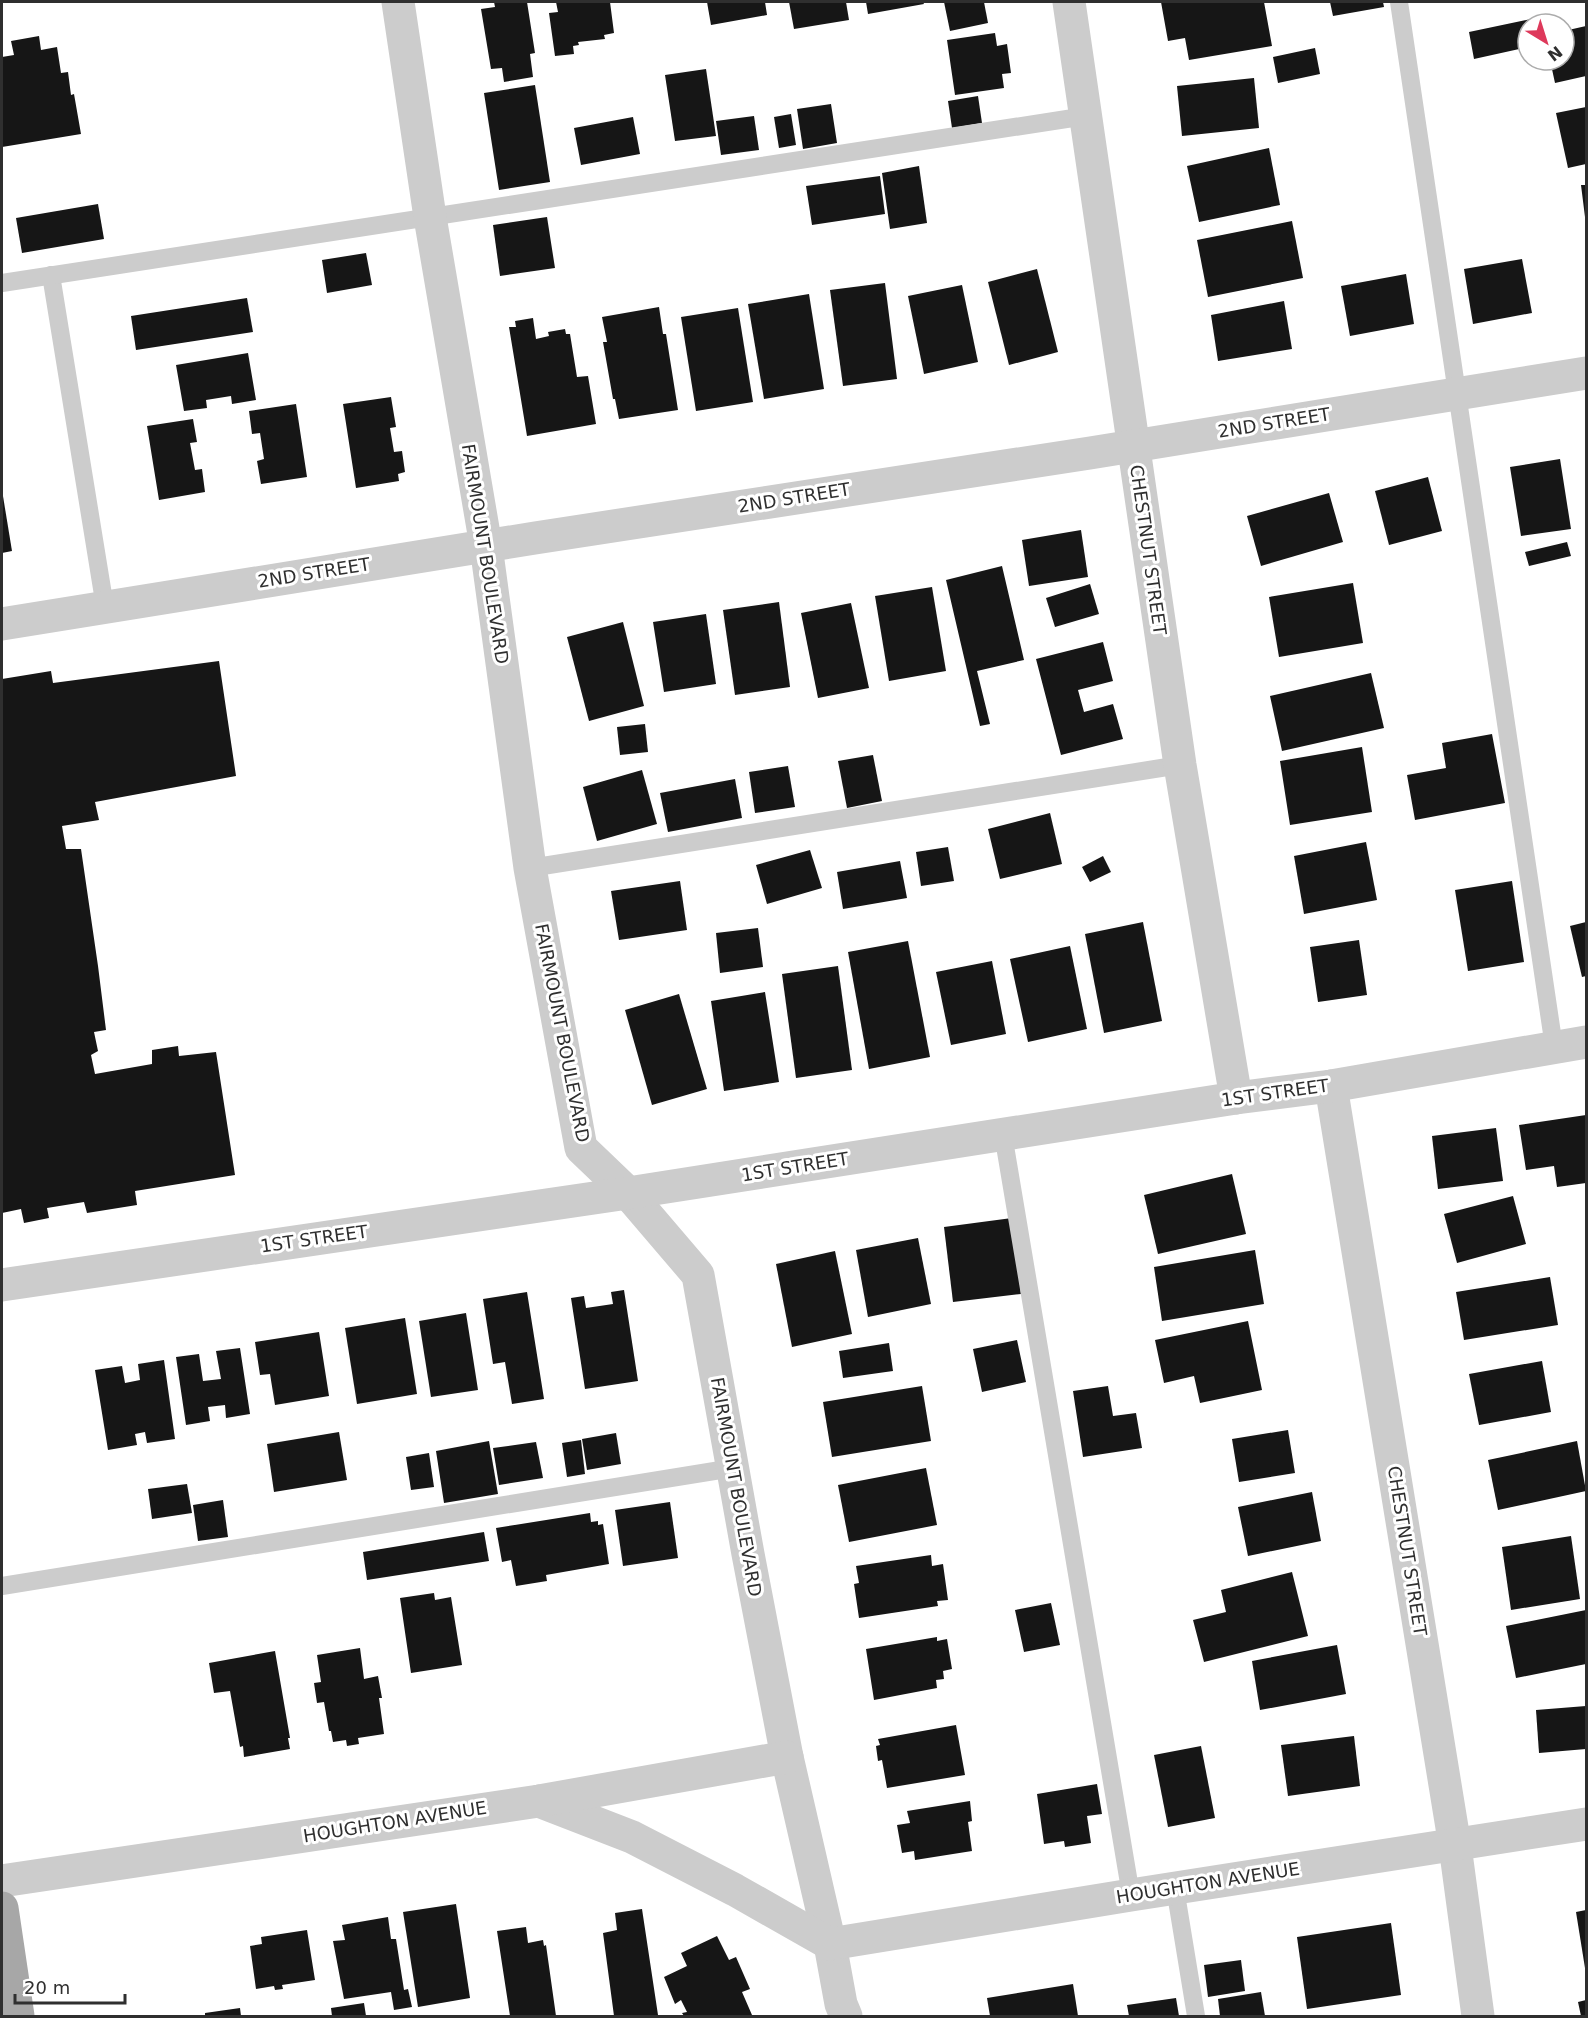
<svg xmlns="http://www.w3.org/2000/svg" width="1588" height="2018" viewBox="0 0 1588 2018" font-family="'DejaVu Sans',sans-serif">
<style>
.building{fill:#161616}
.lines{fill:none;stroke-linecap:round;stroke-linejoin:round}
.service{stroke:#ccc;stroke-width:18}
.minor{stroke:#ccc;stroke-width:33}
.primary{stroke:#a7a7a7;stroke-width:33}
.labels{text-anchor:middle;stroke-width:6;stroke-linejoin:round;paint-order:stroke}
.street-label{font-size:18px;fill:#2f2f2f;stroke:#fff}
</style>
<rect width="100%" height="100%" fill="#fff"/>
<g class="building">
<polygon points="494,2 527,2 535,53 530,54 533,77 504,82 502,68 491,69 481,9 495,7"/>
<polygon points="556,2 610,2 614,33 604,35 605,39 578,42 579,45 573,46 574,54 555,56 549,13 558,12"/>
<polygon points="707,2 765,2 767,15 711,25"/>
<polygon points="789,2 846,2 849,20 794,29"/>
<polygon points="866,2 923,2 924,4 868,14"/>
<polygon points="944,2 984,2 988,23 950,31"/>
<polygon points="1161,2 1264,2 1272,46 1189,60 1185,38 1168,41"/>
<polygon points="1330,2 1383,2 1384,7 1333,16"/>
<polygon points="1540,17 1541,24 1528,24 1528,47 1474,59 1469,32"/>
<polygon points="1586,26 1586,76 1555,83 1550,60 1564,60 1564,31"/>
<polygon points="995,33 997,46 1007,44 1011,73 1002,74 1004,88 955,95 947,40"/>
<polygon points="39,36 41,50 57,47 61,73 68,72 71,95 74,94 81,134 2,147 2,57 14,55 11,41"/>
<polygon points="1315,48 1320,74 1278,83 1273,57"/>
<polygon points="706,69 716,136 675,141 665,75"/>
<polygon points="1254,78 1259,128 1182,136 1177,86"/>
<polygon points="535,85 550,182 499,190 484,93"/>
<polygon points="978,96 982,123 952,128 948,101"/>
<polygon points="831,104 837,143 803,149 797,109"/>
<polygon points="1586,107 1586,164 1568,168 1556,113"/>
<polygon points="791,114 796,145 779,148 774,117"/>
<polygon points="754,116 759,150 721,155 716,121"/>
<polygon points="633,117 640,154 581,165 574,128"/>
<polygon points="1269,148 1280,205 1199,222 1187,166"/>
<polygon points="919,166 927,223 890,229 882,173"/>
<polygon points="880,176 885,214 812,225 806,186"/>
<polygon points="1581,185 1586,185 1586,217 1585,217"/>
<polygon points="98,204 104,239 22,253 16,218"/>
<polygon points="547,217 555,268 500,276 493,225"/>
<polygon points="1292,221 1303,278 1208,297 1197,240"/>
<polygon points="366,253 372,285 327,293 322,260"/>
<polygon points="1522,259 1532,313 1473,324 1464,269"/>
<polygon points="1037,269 1058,352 1009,365 988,282"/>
<polygon points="1406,274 1414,324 1350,336 1341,286"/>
<polygon points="885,283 897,379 843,386 830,290"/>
<polygon points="962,285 978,362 924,374 908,296"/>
<polygon points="809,294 824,389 764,399 748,304"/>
<polygon points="247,298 253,332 136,350 131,316"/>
<polygon points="1284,301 1292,349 1218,361 1211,315"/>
<polygon points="659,307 663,334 666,334 678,410 619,419 615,399 613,399 603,342 607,342 602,317"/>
<polygon points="738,308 753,402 696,411 681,317"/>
<polygon points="533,318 536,339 549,336 548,332 565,329 566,334 570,334 577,377 588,376 596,424 527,436 509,327 516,327 515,321"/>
<polygon points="248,353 256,400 232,404 231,396 206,400 207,408 184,411 176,365"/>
<polygon points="391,397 396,427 390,428 394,452 402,451 405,472 398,474 399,481 356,488 343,404"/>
<polygon points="296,404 307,477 261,484 257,461 264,459 260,433 252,434 249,411"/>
<polygon points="193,419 197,442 190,443 195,470 202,469 205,492 159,500 147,426"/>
<polygon points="1560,459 1571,529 1521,536 1510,467"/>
<polygon points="1428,477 1442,531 1389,545 1375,491"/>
<polygon points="2,490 12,551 2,553"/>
<polygon points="1329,493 1343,542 1261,566 1247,516"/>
<polygon points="1081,530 1088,577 1029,586 1022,540"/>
<polygon points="1567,542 1571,556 1529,566 1525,552"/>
<polygon points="1002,566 1024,660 977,671 990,724 980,726 946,580"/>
<polygon points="1353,583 1363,643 1279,657 1269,597"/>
<polygon points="1090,584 1099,614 1055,627 1046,598"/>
<polygon points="932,587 946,671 889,681 875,596"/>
<polygon points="779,602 790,687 735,695 723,610"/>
<polygon points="851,603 869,688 818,698 801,613"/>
<polygon points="706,614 716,684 664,692 653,622"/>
<polygon points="623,622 644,706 589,721 567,637"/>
<polygon points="1103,642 1113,681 1078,690 1084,712 1113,704 1123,739 1061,755 1036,659"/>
<polygon points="219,661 236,776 95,802 99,820 62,826 66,849 81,849 98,966 106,1030 94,1032 98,1051 91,1055 95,1074 152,1064 152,1050 178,1046 179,1056 216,1052 235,1175 135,1191 137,1205 87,1213 84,1202 47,1208 49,1218 24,1223 21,1209 2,1213 2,679 51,671 53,683"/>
<polygon points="1371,673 1384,728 1282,751 1270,696"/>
<polygon points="645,724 648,752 620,755 617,727"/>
<polygon points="1492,734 1505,803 1415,820 1407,775 1446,768 1442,743"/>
<polygon points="1362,747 1372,812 1290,825 1280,761"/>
<polygon points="873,755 882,801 847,808 838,761"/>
<polygon points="788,766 795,807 755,813 749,772"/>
<polygon points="642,770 657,824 597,841 583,787"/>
<polygon points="735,779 742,818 668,832 660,793"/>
<polygon points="1050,813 1062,864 1000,879 988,829"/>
<polygon points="1366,842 1377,900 1304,914 1294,856"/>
<polygon points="948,847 954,881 921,886 916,852"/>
<polygon points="810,850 822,888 767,904 756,865"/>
<polygon points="1103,856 1111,872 1090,882 1082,867"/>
<polygon points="900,861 907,898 843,909 837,872"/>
<polygon points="680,881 687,930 619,940 611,891"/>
<polygon points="1512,881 1524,962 1468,971 1455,890"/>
<polygon points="1143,922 1162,1021 1104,1033 1085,934"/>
<polygon points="1586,922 1586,976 1582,977 1570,926"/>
<polygon points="758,928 763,967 720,973 716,933"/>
<polygon points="1359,940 1367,995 1318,1002 1310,947"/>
<polygon points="908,941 930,1057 869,1069 848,952"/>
<polygon points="1070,946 1087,1029 1028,1042 1010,959"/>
<polygon points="992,961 1006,1034 951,1045 936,972"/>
<polygon points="838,966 852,1070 796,1078 782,974"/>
<polygon points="765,992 779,1082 724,1091 711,1001"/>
<polygon points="679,994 707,1089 652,1105 625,1010"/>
<polygon points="1586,1115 1586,1183 1557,1187 1554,1166 1526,1170 1519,1125"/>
<polygon points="1496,1128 1503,1181 1438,1189 1432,1136"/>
<polygon points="1232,1174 1246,1234 1158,1254 1144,1195"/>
<polygon points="1513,1196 1526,1244 1457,1263 1444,1214"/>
<polygon points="1012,1218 1021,1294 953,1302 944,1227"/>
<polygon points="918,1238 931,1304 868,1317 856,1250"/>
<polygon points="1255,1250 1264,1304 1162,1321 1154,1267"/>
<polygon points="835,1251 852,1334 792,1347 776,1264"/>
<polygon points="1550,1277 1558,1325 1464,1340 1456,1292"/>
<polygon points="624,1290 638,1381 585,1389 571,1298 584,1296 586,1308 613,1304 611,1292"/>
<polygon points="527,1292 544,1399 512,1404 505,1362 493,1364 483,1299"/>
<polygon points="466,1313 478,1390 431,1397 419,1321"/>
<polygon points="405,1318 417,1394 357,1404 345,1328"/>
<polygon points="1248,1321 1262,1390 1200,1403 1194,1376 1164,1383 1155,1340"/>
<polygon points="319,1332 329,1396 275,1405 270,1374 260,1375 255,1342"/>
<polygon points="1017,1340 1026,1382 982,1392 973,1349"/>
<polygon points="889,1343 893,1371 843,1378 839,1351"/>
<polygon points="240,1348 250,1414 226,1418 225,1405 208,1407 210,1421 186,1425 176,1357 199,1354 203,1381 221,1379 216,1351"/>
<polygon points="164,1360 175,1439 147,1443 145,1432 135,1434 137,1445 108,1450 95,1370 122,1366 125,1383 140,1380 138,1364"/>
<polygon points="1542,1361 1551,1412 1479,1425 1469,1374"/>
<polygon points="922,1386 931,1441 832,1457 823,1402"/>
<polygon points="1108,1386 1113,1416 1136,1413 1142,1448 1083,1457 1073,1391"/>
<polygon points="1288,1430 1295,1473 1239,1482 1232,1439"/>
<polygon points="339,1432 347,1480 274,1492 267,1444"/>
<polygon points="616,1433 621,1464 587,1470 582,1439"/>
<polygon points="581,1440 585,1474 567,1477 562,1443"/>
<polygon points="489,1441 498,1494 444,1503 436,1451"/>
<polygon points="1577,1441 1586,1491 1498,1510 1488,1460"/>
<polygon points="536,1442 543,1478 499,1485 493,1448"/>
<polygon points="429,1453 434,1487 411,1490 406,1457"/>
<polygon points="926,1468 937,1525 849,1542 838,1485"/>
<polygon points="187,1484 192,1513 152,1519 148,1489"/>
<polygon points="1312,1492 1321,1541 1248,1556 1238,1507"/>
<polygon points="223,1500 228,1537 198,1541 193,1505"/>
<polygon points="670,1502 678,1558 623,1566 615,1510"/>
<polygon points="590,1513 591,1522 598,1521 598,1525 603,1524 609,1564 546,1575 547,1581 516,1586 511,1560 502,1562 496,1528"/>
<polygon points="484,1532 489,1561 367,1580 363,1552"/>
<polygon points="1571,1536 1580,1599 1511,1610 1502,1547"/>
<polygon points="931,1555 932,1566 943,1564 948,1600 937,1601 938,1606 859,1618 854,1584 859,1583 856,1566"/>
<polygon points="1292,1572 1308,1636 1204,1662 1193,1620 1226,1612 1221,1590"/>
<polygon points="434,1593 435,1600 451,1597 462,1665 411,1673 400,1598"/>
<polygon points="1051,1603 1060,1645 1024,1652 1015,1610"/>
<polygon points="1586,1610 1586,1664 1516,1678 1506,1626"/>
<polygon points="937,1637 937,1641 947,1639 952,1669 943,1671 944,1679 936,1680 937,1688 874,1700 866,1649"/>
<polygon points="1337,1645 1346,1694 1260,1710 1252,1661"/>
<polygon points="360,1648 364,1679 378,1676 382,1698 379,1698 384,1734 358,1738 359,1744 347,1746 346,1740 333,1742 331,1731 329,1731 324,1702 317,1703 314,1683 321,1682 317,1655"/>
<polygon points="275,1651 290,1738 288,1738 290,1749 244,1757 243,1746 240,1747 230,1691 214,1693 209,1663"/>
<polygon points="1586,1706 1586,1749 1539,1753 1536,1710"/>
<polygon points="956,1725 965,1775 887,1788 882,1760 878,1761 876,1746 880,1745 878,1739"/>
<polygon points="1354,1736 1360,1786 1288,1796 1281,1745"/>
<polygon points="1201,1746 1215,1818 1168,1827 1154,1755"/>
<polygon points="1097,1784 1102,1814 1087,1816 1091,1843 1065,1847 1064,1841 1044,1844 1037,1794"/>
<polygon points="970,1801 972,1821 968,1822 972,1851 915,1860 914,1851 902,1853 897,1825 910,1823 907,1811"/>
<polygon points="456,1904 470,1998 418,2007 403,1912"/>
<polygon points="642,1909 658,2015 646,2016 614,2016 603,1933 617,1930 615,1913"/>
<polygon points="1586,1910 1586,1968 1585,1968 1576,1912"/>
<polygon points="388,1917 391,1939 396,1939 404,1990 408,1989 412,2007 394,2010 391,1992 344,1999 333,1941 345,1940 342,1925"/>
<polygon points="1391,1923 1401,1995 1307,2009 1297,1937"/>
<polygon points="526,1927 528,1943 543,1940 544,1946 546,1945 556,2016 510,2016 497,1931"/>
<polygon points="307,1930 315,1980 282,1985 283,1989 275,1990 274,1986 256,1989 250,1946 262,1944 261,1937"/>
<polygon points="717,1936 729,1960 736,1957 750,1989 742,1992 752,2015 749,2016 684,2016 682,2013 687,2012 681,2000 675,2004 664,1977 687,1966 681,1953"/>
<polygon points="1241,1960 1245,1991 1208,1997 1204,1965"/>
<polygon points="1073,1984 1078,2016 990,2016 987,1998"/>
<polygon points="1261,1992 1265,2016 1220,2016 1218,1999"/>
<polygon points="1176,1998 1179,2016 1129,2016 1127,2005"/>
<polygon points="1586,2000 1586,2016 1581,2016 1578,2002"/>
<polygon points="364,2003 366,2016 332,2016 331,2008"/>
<polygon points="240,2008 241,2016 205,2016 205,2013"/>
</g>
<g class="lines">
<g class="service">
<polyline points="1399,2 1554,1047"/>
<polyline points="51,275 105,607"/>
<polyline points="2,283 1086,116"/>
<polyline points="530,868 1180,765"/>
<polyline points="1003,1134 1131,1895"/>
<polyline points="2,1586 733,1468"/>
<polyline points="1175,1888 1196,2016"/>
</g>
<g class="minor">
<polyline points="398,2 430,217 486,546 530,868 581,1148 628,1193 698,1275 748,1554 787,1757 830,1944 841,2004 846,2016"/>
<polyline points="1069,2 1180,765 1236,1098"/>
<polyline points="2,624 535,538 1090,453 1586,373"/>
<polyline points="1331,1086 1455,1846 1478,2016"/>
<polyline points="2,1285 628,1193 1236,1098 1331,1086 1586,1042"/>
<polyline points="539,1801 632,1837 735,1890 830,1944 1131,1895 1586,1824"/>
<polyline points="2,1881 539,1801 787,1757"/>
</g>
<polyline class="primary" points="2,1908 18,2016"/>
</g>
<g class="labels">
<g class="street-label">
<text transform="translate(1274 423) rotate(-9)" y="6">2ND STREET</text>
<text transform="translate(794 498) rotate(-9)" y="6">2ND STREET</text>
<text transform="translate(1148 550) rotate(82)" y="6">CHESTNUT STREET</text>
<text transform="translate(485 554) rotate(81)" y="6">FAIRMOUNT BOULEVARD</text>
<text transform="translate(314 573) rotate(-9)" y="6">2ND STREET</text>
<text transform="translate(562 1033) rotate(79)" y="6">FAIRMOUNT BOULEVARD</text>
<text transform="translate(1275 1093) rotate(-8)" y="6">1ST STREET</text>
<text transform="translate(795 1167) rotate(-9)" y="6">1ST STREET</text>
<text transform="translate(314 1239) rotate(-8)" y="6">1ST STREET</text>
<text transform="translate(736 1487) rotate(80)" y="6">FAIRMOUNT BOULEVARD</text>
<text transform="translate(1407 1551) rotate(81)" y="6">CHESTNUT STREET</text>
<text transform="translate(395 1822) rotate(-9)" y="6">HOUGHTON AVENUE</text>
<text transform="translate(1208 1883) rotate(-9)" y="6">HOUGHTON AVENUE</text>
</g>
</g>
<rect width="1588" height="2018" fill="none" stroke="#2f2f2f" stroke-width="6"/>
<g transform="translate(1546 42) rotate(142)"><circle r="28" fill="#ffffff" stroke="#acacac" stroke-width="1.5"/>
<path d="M0-4.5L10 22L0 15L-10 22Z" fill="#de395b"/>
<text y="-9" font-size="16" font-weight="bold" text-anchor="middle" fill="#2f2f2f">N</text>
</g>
<path d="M15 1994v9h110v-9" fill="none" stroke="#2f2f2f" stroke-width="3"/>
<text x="24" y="1994" font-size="18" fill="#2f2f2f" stroke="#ffffff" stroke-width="4.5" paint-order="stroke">20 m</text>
</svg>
